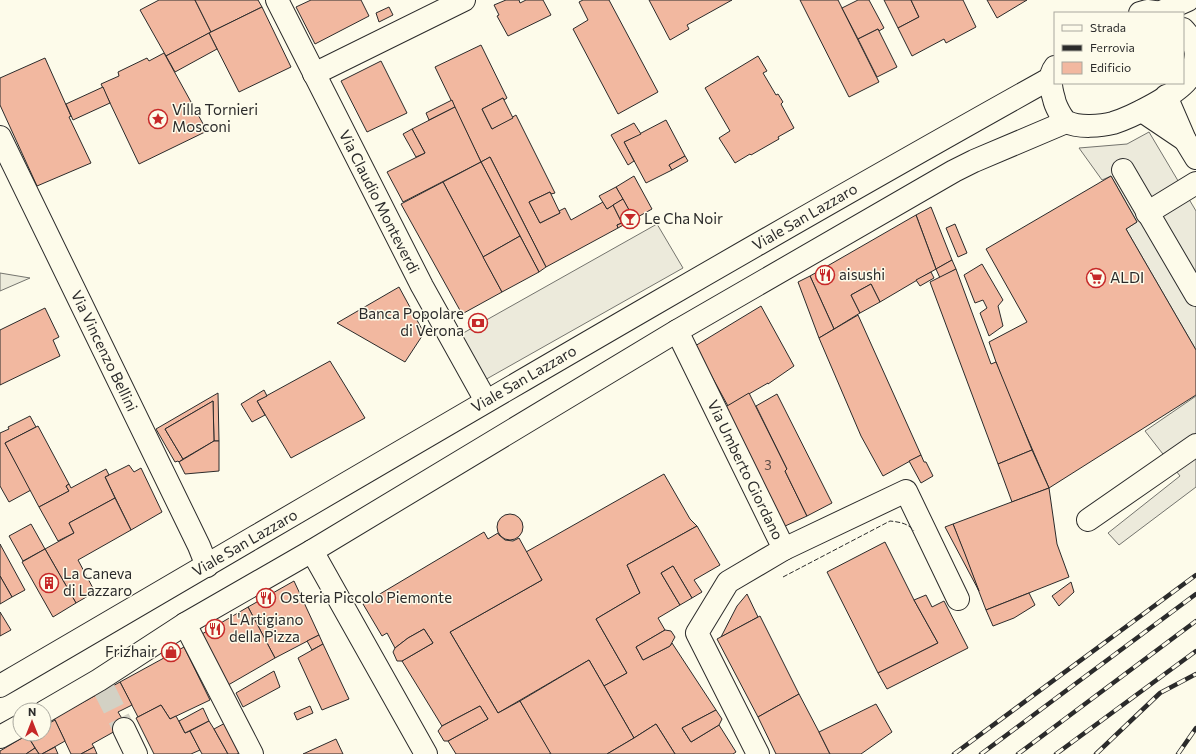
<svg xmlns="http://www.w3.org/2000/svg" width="1196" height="754" viewBox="0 0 1196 754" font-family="Commissioner,sans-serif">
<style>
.green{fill:#ecebdb;stroke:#74746e}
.parking{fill:#eceadb;stroke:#74746e}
.building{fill:#f2b8a0;stroke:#2b2b2b}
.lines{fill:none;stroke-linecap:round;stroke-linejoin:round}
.minor-tunnel{stroke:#d3d1c4;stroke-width:22;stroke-dasharray:22 11;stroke-linecap:butt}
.minor-casing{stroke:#2b2b2b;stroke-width:24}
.major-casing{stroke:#2b2b2b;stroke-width:24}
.minor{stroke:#fdfbea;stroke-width:22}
.major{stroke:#fdfbea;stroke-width:22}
.rail-casing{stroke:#2b2b2b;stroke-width:4.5}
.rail{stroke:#fdfbea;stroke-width:3;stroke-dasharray:9;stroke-linecap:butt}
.fence{stroke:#2b2b2b;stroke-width:1;stroke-dasharray:5 2;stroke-linecap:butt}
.labels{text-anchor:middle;stroke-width:3;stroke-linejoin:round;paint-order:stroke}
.number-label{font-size:13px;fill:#5d4e48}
.poi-label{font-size:15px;fill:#2b2b2b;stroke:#fdfbea;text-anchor:start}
.street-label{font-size:15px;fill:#2b2b2b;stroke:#fdfbea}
</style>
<rect width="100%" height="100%" fill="#fdfbea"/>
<polygon class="green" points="0,273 30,278 0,291"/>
<g class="parking">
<polygon points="1149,132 1196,211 1196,350 1126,229 1137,222 1111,176 1102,180 1079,148 1127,144"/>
<polygon points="657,224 683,268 483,381 458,336"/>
<polygon points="1196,396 1196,487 1119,545 1108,533 1180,476 1145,431"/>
</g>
<g class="building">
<polygon points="159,0 195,0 211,32 166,56 140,10"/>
<polygon points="195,0 258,0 262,7 211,32"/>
<polygon points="311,0 361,0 369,16 315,44 296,7"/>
<polygon points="506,0 519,0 520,3 526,0 543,0 551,15 508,36 497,16 499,15 494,5"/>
<polygon points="583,0 609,0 658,92 618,114 573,29 588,20 579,2"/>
<polygon points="649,0 732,0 687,25 689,29 670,40"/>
<polygon points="800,0 838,0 879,82 849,97"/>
<polygon points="858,0 869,0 884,28 879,31 878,29 858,39 842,8"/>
<polygon points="884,0 911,0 919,17 898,28"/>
<polygon points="911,0 963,0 976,27 946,43 944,39 912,56 898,28 919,17"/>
<polygon points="987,0 1027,0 997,18"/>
<polygon points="262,7 291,67 239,92 209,33"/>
<polygon points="389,7 393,15 379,22 376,13"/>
<polygon points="878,29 897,67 877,77 858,39"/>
<polygon points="209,33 217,49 175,72 166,56"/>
<polygon points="481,45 507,98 504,100 503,98 482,109 492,129 516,115 555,193 551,194 550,192 529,202 540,223 560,213 559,211 565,208 571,220 603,202 607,209 613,205 622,223 617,225 618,228 546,267 490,157 481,162 435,67"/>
<polygon points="164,53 207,131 139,164 101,84 119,76 118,72 147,58 149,61"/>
<polygon points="758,56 767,71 763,73 776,95 778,94 783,102 781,104 794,128 778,137 779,139 751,155 750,154 735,163 719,138 730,131 705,88"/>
<polygon points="45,58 71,116 69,117 91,163 37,186 0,105 0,78"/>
<polygon points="381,61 407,113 367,132 341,81"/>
<polygon points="103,87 110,103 73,120 66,104"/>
<polygon points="503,98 513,118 492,129 482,109"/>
<polygon points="452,100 455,107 429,120 426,113"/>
<polygon points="455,107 481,162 403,202 387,172 425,153 412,129"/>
<polygon points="666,120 685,156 669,165 672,170 646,183 624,142"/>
<polygon points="634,123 641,134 624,142 634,161 628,165 611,135"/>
<polygon points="412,129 425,153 416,157 403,134"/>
<polygon points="685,156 688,161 672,170 669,165"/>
<polygon points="490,157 546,267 539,272 481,162"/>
<polygon points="481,162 520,236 483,257 443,182"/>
<polygon points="634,176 652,209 634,219 616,187"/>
<polygon points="1111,176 1137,222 1126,229 1196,350 1196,395 1049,488 1002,379 989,342 1027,322 986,249"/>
<polygon points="443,182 502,292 462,314 401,204"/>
<polygon points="616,187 623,199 607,209 599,196"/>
<polygon points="550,192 560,213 540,223 529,202"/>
<polygon points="623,199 634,219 618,228 617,225 622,223 613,205"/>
<polygon points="931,207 952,260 936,269 916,215"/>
<polygon points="916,215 936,269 880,302 871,284 851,295 860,313 834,329 810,276"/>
<polygon points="955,224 967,253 958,257 946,228"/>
<polygon points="520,236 539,272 502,292 483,257"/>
<polygon points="952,260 956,269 940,278 936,269"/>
<polygon points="982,264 1003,300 998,306 1003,326 989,336 980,313 987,308 983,300 975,303 964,275"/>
<polygon points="956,269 991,364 996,362 1032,450 998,464 930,282"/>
<polygon points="931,272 934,278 920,286 916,280"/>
<polygon points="810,276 834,329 819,338 798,282"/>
<polygon points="871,284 880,302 860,313 851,295"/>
<polygon points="399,287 424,333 405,362 337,323"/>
<polygon points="761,306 794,366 768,384 768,383 728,406 695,346"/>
<polygon points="45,308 59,337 53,340 60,356 0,385 0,330"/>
<polygon points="858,315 921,455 883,476 861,436 819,338"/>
<polygon points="330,361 365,418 291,458 257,401"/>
<polygon points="264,390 267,396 257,401 265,415 252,422 241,404"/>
<polygon points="218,393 219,441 214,441 213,401 165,429 183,459 179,462 178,461 175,462 156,429"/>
<polygon points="749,393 787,469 785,471 807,516 783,527 722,409"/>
<polygon points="777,394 832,503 807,516 785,471 787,469 756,406"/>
<polygon points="213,401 214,441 183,459 165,429"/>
<polygon points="30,416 36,427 5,443 31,490 9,502 0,486 0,433 9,429 8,427"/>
<polygon points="38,426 69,484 66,486 69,491 39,507 5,443"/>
<polygon points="214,441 219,441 219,471 185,474 179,462"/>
<polygon points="1032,450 1049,488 1012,502 998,464"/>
<polygon points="921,455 924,462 926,462 933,476 921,483 909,461"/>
<polygon points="129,465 134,472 141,468 162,512 131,530 105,477"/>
<polygon points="106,469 109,475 105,477 115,498 69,523 74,533 58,541 39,507 69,491 66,486 69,484 71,488"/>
<polygon points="664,474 690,519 697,526 627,565 640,593 596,619 627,673 604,686 589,660 498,713 450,632 542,580 526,552"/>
<polygon points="1049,488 1057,544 1069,577 986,610 953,524"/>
<polygon points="115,498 131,530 78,560 95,592 76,603 45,549 74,533 69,523"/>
<circle cx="510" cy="527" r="13"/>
<polygon points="31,524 45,549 23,561 9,536"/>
<polygon points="953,524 965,554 979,591 945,527"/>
<polygon points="697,526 720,565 694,580 702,592 692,598 673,566 661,573 680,605 658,618 665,630 636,647 643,660 670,646 672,643 716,710 682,728 691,742 719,725 736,752 733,754 675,754 656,724 634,738 604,686 627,673 596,619 640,593 627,565"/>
<polygon points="484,532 488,539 498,533 499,535 505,540 513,541 519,538 542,580 450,632 498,713 520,701 551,753 549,754 456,754 448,741 488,719 480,706 442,726 402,661 433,643 424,629 408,638 395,648 387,633 382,636 363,604"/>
<polygon points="885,542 914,600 938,643 878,673 827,572"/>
<polygon points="0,544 25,590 12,597 0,576"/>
<polygon points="45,549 76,603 53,617 22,562"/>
<polygon points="673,566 692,598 680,605 661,573"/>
<polygon points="0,576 12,597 0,604"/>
<polygon points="294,581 319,635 275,658 248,607"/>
<polygon points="1071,582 1074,592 1059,606 1052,596"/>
<polygon points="1029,593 1035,605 1014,618 993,626 986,610"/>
<polygon points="747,594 758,617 721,637 737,606"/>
<polygon points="926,595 932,607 944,601 968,648 887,689 878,673 938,643 914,600"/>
<polygon points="248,607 275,658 223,688 202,634"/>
<polygon points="0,612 11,630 0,636"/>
<polygon points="760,616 799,694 758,717 717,639"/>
<polygon points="424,629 433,643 402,661 397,661 393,652 395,648 408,638"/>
<polygon points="665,630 671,631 675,637 670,646 643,660 636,647"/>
<polygon points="319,635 323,644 312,650 307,641"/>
<polygon points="323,644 349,699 322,710 298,658"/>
<polygon points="184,647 210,700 170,719 161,705 138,717 120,682"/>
<polygon points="589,660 634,738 607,754 551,754 520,701"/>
<polygon points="274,671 280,687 243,707 236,693"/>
<polygon points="120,682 132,705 118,712 126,725 92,744 94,747 81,754 71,754 54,718"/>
<polygon points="799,694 819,732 830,754 776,754 758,717"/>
<polygon points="876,704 892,732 861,754 830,754 819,732"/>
<polygon points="161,705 170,719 176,716 185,733 190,731 200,750 191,754 154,754 136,718"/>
<polygon points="310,706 313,713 297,720 294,713"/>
<polygon points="480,706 488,719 448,741 444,741 438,731 442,726"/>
<polygon points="203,708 209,721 185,733 179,721"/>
<polygon points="716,710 722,719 719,725 691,742 682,728"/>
<polygon points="55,720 65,741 42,754 39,754 27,735 30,734 44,734 44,726"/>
<polygon points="209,721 214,729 228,754 202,754 190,731"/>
<polygon points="227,722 243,751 237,754 228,754 214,729"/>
<polygon points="656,724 675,754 607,754 634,738"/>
<polygon points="27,735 35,748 26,754 0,754 0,751"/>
<polygon points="336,739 343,754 303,754"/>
<polygon points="55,747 58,754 42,754"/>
<polygon points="94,747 97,754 81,754"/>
<polygon points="35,748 39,754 26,754"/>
</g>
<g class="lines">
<polyline class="minor-tunnel" points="104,689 124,729"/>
<g class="minor-casing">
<g id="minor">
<polyline points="277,0 422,286 486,401"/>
<polyline points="314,74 464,0"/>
<polyline points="1166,96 1185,140 1196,158"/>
<polyline points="1142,111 1185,140"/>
<polyline points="0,137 199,546 207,566"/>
<polyline points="1123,170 1196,295"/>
<polyline points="1147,213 1196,183"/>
<polyline points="677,331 784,549 728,582 697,633 758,754"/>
<polyline points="1088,520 1196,445"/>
<polyline points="784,549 906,491 958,599"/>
<polyline points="312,551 426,754"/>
<polyline points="185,624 252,754"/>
<polyline points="124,729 136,754"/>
</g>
</g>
<g class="major-casing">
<g id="major">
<polyline points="1161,12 1188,0"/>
<polyline points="1140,13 1147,11 1162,13"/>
<path d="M1055,67C1048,76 1051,89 1054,99C1055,105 1062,119 1067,122C1078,128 1102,126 1113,123C1132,117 1176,95 1188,79C1192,73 1196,60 1196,53C1195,45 1188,34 1183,29"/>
<path d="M0,686C350,482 698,275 1051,78"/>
<polyline points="44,712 99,680 185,624 312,551 677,331 954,171 974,161 1066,122"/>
<polyline points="0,737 20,726"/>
</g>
</g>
<use href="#minor" class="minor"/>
<use href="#major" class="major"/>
<g class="rail-casing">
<g id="rail">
<polyline points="954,754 1196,575"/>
<polyline points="981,754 1196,594"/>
<polyline points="1018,754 1196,621"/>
<polyline points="1056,754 1196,651"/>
<polyline points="1096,754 1160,693 1196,674"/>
<polyline points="1178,754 1196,728"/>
</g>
</g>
<use href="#rail" class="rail"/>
<path class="fence" d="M783,577L890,521C899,522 908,523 914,531"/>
</g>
<defs>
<g id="sight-ring" transform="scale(1)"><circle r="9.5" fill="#fdfbea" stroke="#c62828" stroke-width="1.5"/><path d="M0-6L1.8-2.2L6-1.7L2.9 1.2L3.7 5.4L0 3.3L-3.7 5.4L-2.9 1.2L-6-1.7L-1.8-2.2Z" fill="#c62828"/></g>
<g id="bar-ring" transform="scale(1)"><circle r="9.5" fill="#fdfbea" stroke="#c62828" stroke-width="1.5"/><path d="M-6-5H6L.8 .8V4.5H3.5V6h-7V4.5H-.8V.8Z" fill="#c62828"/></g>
<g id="restaurant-ring" transform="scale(1)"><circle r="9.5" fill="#fdfbea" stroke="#c62828" stroke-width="1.5"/><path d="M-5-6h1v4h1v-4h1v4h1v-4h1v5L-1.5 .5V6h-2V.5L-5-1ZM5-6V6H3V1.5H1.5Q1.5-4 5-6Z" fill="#c62828"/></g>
<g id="supermarket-ring" transform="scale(1)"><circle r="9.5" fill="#fdfbea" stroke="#c62828" stroke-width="1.5"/><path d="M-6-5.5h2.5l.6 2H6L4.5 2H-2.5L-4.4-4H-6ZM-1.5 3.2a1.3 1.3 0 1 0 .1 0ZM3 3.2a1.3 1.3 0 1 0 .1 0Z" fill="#c62828"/></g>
<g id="bank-ring" transform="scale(1)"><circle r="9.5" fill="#fdfbea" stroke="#c62828" stroke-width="1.5"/><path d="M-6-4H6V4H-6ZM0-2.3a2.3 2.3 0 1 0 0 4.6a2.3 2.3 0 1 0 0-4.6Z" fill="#c62828"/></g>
<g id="building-ring" transform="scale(1)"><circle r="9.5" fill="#fdfbea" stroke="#c62828" stroke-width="1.5"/><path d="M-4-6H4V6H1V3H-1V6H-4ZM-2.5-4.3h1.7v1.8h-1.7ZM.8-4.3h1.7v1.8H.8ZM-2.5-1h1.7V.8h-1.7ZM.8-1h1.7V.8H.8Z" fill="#c62828"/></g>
<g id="shop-ring" transform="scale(1)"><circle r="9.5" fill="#fdfbea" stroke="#c62828" stroke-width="1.5"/><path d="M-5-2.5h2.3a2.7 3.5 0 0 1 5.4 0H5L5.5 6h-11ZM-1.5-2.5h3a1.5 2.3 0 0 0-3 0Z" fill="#c62828"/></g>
</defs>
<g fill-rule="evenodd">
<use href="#sight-ring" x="158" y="119"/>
<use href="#bar-ring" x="630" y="219"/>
<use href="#restaurant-ring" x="825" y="275"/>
<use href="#supermarket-ring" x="1096" y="278"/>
<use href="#bank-ring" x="478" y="323"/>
<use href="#building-ring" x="49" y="583"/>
<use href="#restaurant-ring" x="266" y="598"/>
<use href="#restaurant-ring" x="215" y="629"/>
<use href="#shop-ring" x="171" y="652"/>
</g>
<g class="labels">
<g class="number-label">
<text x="768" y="470">3</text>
</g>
<g class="poi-label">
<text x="172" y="115">Villa Tornieri<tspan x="172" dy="17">Mosconi</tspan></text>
<text x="644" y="224">Le Cha Noir</text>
<text x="839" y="280">aisushi</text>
<text x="1110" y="283">ALDI</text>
<text x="464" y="319" text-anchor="end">Banca Popolare<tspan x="464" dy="17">di Verona</tspan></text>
<text x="63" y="579">La Caneva<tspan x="63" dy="17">di Lazzaro</tspan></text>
<text x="280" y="603">Osteria Piccolo Piemonte</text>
<text x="229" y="625">L'Artigiano<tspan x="229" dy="17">della Pizza</tspan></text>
<text x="157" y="657" text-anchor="end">Frizhair</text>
</g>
<g class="street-label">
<text transform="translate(379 202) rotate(63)" y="5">Via Claudio Monteverdi</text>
<text transform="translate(805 217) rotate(-30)" y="5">Viale San Lazzaro</text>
<text transform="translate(104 351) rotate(64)" y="5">Via Vincenzo Bellini</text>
<text transform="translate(524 379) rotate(-30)" y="5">Viale San Lazzaro</text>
<text transform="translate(745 470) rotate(64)" y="5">Via Umberto Giordano</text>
<text transform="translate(245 543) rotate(-30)" y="5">Viale San Lazzaro</text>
</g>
</g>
<rect x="1054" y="12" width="130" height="72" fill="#fdfbea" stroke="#a9a89e"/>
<rect x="1062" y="25" width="20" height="6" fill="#fdfbea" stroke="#a9a89e"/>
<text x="1090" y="32" font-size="12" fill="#2b2b2b">Strada</text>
<rect x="1062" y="45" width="20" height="6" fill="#2b2b2b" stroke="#a9a89e"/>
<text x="1090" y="52" font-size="12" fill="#2b2b2b">Ferrovia</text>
<rect x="1062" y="62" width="20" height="12" fill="#f2b8a0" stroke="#a9a89e"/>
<text x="1090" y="72" font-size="12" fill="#2b2b2b">Edificio</text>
<g transform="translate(32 722)"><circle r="19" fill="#fdfbea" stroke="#a9a89e"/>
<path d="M0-3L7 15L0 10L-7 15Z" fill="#c62828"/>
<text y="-6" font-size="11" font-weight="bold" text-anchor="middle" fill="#2b2b2b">N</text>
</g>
</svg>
